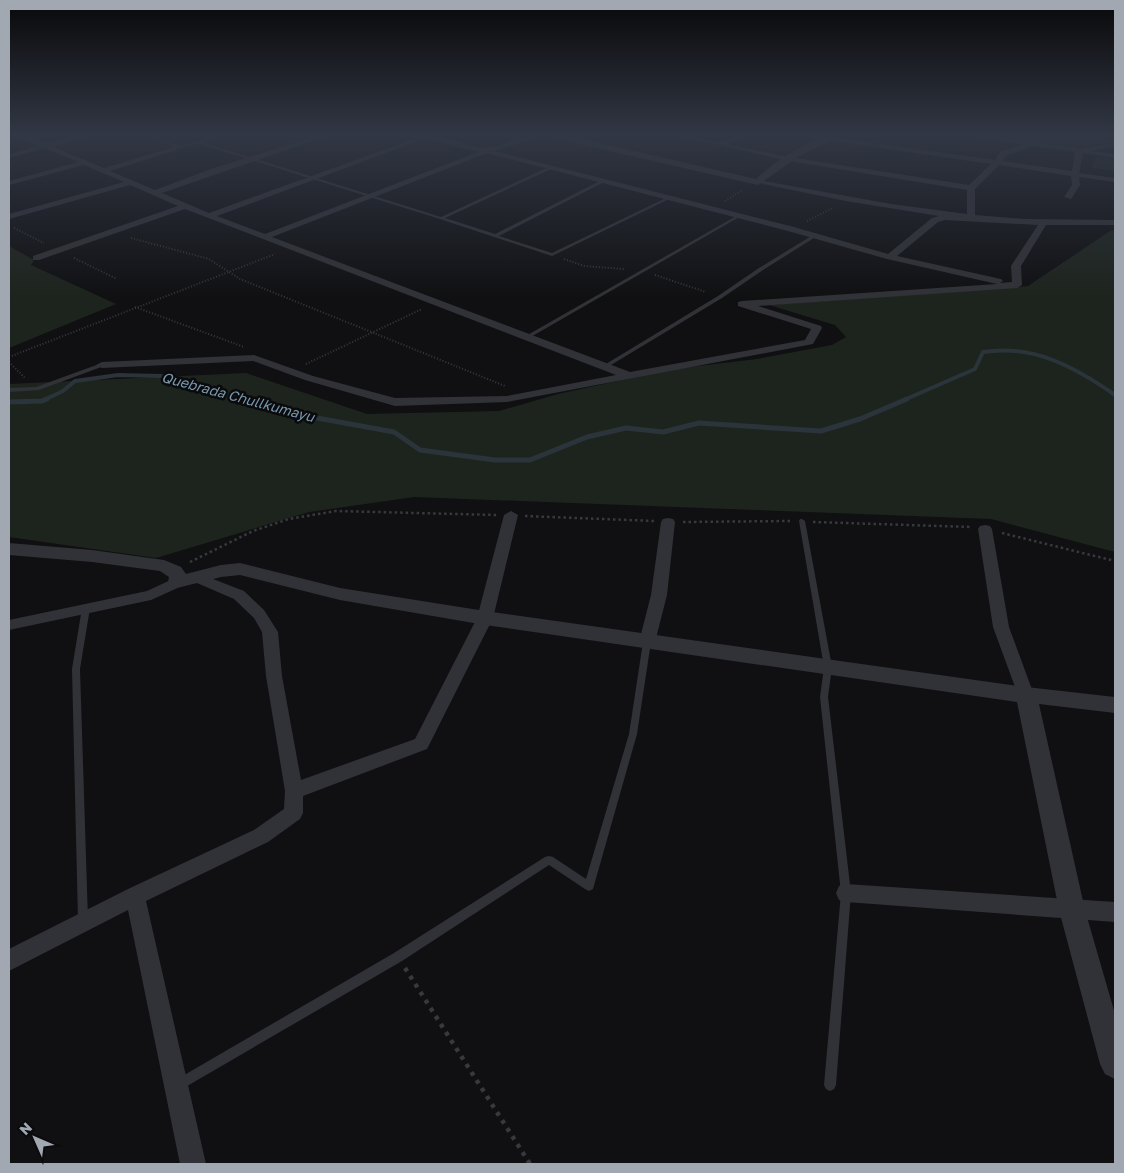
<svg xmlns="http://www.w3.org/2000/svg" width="1124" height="1173" viewBox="0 0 1124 1173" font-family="'Golos Text',sans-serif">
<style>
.green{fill:#1d241d}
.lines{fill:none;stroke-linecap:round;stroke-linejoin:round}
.stream-far1{stroke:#2a343a;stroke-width:4}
.stream{stroke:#2a343a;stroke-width:5}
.path-far2{stroke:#37393e;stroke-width:2;stroke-dasharray:1 2;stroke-linecap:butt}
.path-far1{stroke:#37393e;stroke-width:2.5;stroke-dasharray:2.5 3;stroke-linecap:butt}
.path{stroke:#37393e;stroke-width:4.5;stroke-dasharray:4 5.5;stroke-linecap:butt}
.service{fill:#313237;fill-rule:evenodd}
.minor{fill:#313237;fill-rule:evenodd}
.tertiary{fill:#313237;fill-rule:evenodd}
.labels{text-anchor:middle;stroke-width:5;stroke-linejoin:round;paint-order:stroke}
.far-water-label{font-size:14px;font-style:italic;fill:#7898ae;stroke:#0b0b0d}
</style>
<rect width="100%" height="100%" fill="#101012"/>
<g class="green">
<polygon points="980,135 1115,135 1115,141 1075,148"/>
<polygon points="1096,156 1115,159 1115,171 1092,168"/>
<polygon points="1115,230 1115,552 991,519 414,497 309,512 156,558 9,537 9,384 246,373 367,414 499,411 558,394 673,369 757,359 832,345 846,337 835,325 769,305 1028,286 1110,231"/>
<polygon points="9,246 34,260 31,265 116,304 9,348"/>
</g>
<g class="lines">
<g class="stream-far1">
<polyline points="44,400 63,391 75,381 118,375 161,376 180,379 244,400"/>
<path d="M904,400L975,369L983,352C1033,344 1075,367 1115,395"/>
</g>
<g class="stream">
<polyline points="239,399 295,414 394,432 420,450 495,460 530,460 587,437 626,428 663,432 699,423 821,431 860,419 907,399"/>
<polyline points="9,402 42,401 47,399"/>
</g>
<g class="path-far2">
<polyline points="725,201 743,190"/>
<polyline points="807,221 833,208"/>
<polyline points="14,228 44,243"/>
<polyline points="131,238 209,259 240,279 505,386"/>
<polyline points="74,258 117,279"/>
<polyline points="564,259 584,266 624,269"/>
<polyline points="655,275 706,292"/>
<polyline points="135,307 244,347"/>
<polyline points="9,357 275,254"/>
<polyline points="9,362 26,379"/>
<polyline points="306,364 422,309"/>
</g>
<g class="path-far1">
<polyline points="525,516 654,521"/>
<polyline points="683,522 791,521"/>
<polyline points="813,522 971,527"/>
<polyline points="1002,533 1115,561"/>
<polyline points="190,562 253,531 289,519 336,511 496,515"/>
</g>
<polyline class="path" points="405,968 530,1164"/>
<g class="service">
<polygon points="198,141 441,217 551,166 553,166 553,168 445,218 495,234 602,180 604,180 604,182 499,236 552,253 668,197 671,198 552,256 440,219 197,143"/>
<polygon points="738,215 741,216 529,338 524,337"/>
<polygon points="813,235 817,236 763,270 722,298 606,368 602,368 601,367 718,296 759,268"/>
<polygon points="102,363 104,364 104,366 39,390 9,392 9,388 36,387"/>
<polygon points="800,519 802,519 805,521 832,667 828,697 851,893 836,1085 834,1089 830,1091 826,1089 824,1085 841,893 820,697 824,667 799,521"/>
<polygon points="86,605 90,608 80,669 88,920 87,923 83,925 79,923 78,920 72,669 82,608"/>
<polygon points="647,639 650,640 651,642 637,734 593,889 589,891 585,889 549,865 402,961 182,1089 178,1091 174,1089 172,1085 174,1081 394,953 545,857 549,856 553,857 586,879 629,734 643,642 644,640"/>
</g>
<g class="minor">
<path d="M147,135C160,135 170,145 181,145C194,145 209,135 224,135L110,171L155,190L211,169L320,135H330L162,193L209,213L425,135L431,136L217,216L265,234L486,149L794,227L888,254L932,218L939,216L846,201L754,182L758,180L891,204L967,214V190L789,161L674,135C689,135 703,141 718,142C727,142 736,135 745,135L728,144L789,157L969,185L991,164L804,137L801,135H818L995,160L1000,152L1022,144L972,137L969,135H985L1081,149L1115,142V146L1092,151L1115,154V158L1083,153L1079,173L1115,178V182L1079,177L1080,185L1071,199L1064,197L1072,185L1071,176L999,165L975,189V215L1025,219L1115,220V225H1046L1021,266L1022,285L1017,288L758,306L821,326L822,328L813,344L507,402L395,406L305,380L253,361L102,368L96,365L102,362L254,355L313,376L395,398L507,396L616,375L185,209L39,260H33V256L178,206L130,185L9,219V214L124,182L84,165L9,185V181L78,162L45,148L9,158V154L46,144L104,168L174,147ZM1032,146L1075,152L1072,171L1002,161L1006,156ZM487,153L788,231L887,259L997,284L742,301L738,302V306L811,329L805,340L630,372L272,237ZM945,220L1038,225L1011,266L1012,282L1000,283L1003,281L1001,279L897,256L938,222Z"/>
<polygon points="511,511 518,515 493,618 427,749 303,796 303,813 300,819 268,842 146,901 206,1164 180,1164 128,910 9,971 9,949 128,889 254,830 284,809 285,791 266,676 262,632 254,618 234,599 190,580 188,577 190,574 200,574 244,591 264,610 278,632 282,676 301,780 415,739 477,618 504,515"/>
<polygon points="668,518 673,519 675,522 667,595 655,642 653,646 647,648 641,646 639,642 651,595 661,522 663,519"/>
<polygon points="985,525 990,526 992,529 1009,627 1034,695 1032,700 1026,701 1020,700 1018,695 993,627 978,529 980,526"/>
<polygon points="177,577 182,578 184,582 182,586 151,600 9,630 9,620 147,591"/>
<polygon points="846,884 1115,902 1115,922 846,902 839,900 836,893 839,886"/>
</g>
<g class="tertiary">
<polygon points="13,135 25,135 47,143 80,135 94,135 46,149"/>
<path d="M418,135C441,135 461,145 484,148C498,149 525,134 545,135L486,154L419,137Z"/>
<path d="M549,135H564L756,179C777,160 814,134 842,135L799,156L758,185L553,138Z"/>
<polygon points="9,543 92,550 164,560 181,567 186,574 221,565 240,563 340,588 485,611 1026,687 1115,697 1115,713 1039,704 1085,910 1115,1014 1115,1079 1105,1074 1100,1064 1059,910 1017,702 485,625 340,600 240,575 221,577 177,588 170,586 168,582 169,577 160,571 92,562 9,555"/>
</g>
</g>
<linearGradient id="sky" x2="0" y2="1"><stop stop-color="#09090a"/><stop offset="0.45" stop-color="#313744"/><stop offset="1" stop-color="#313744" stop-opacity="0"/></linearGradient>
<rect width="1124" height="299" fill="url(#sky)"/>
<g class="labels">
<g class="far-water-label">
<text transform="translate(238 397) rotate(15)" y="5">Quebrada Chullkumayu</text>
</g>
</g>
<rect width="1124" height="1173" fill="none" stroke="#a1a8b2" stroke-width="20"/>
<g transform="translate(35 1138) rotate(315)" stroke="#0b0b0d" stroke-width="4" paint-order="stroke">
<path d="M0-4L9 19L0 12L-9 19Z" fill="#a1a8b2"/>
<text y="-8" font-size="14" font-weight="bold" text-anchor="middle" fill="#a1a8b2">N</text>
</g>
</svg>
